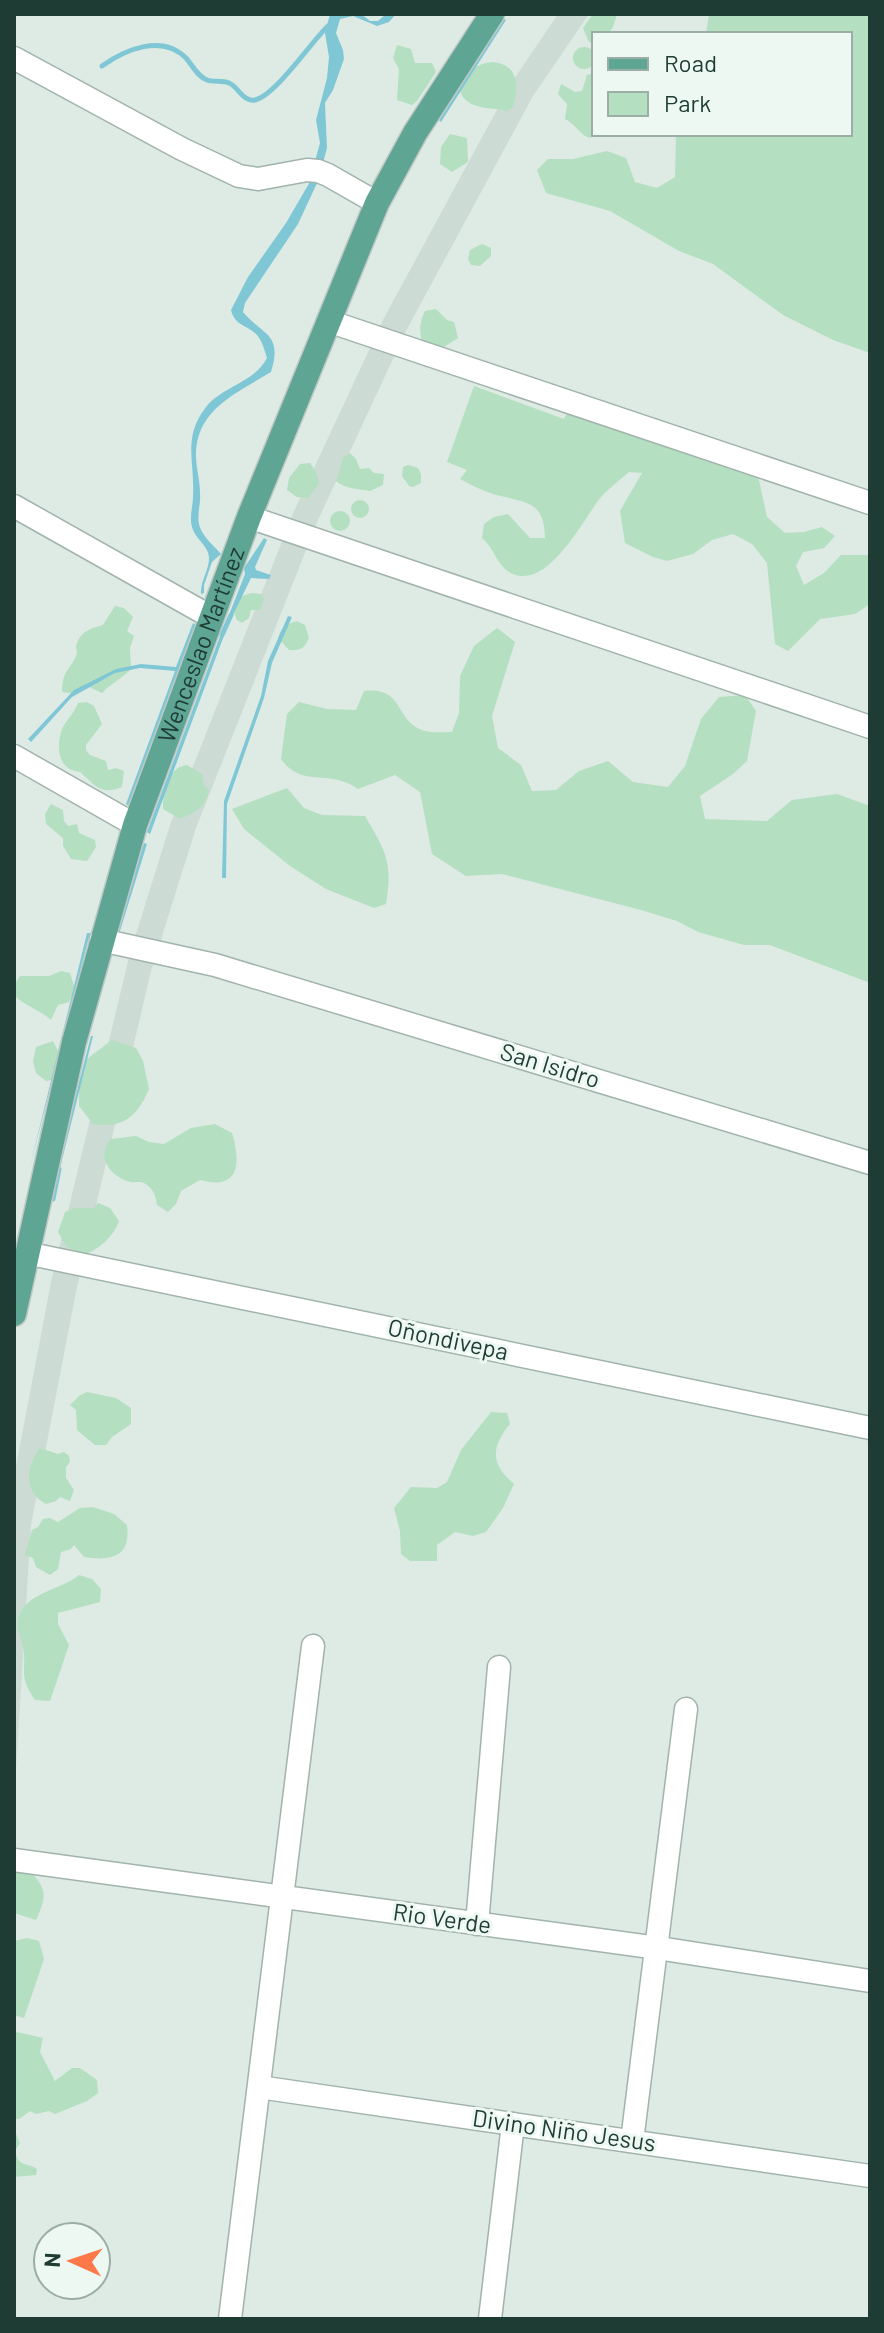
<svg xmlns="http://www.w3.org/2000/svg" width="884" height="2333" viewBox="0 0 884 2333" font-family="Barlow,sans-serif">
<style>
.built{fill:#ccdbd4}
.green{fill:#b4dfc0}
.water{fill:#80c7d6}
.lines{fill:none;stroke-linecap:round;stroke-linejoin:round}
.stream{stroke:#80c7d6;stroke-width:5}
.minor-casing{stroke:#a1b3ac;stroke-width:25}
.major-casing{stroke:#c0c8c6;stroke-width:27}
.minor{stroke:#fff;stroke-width:22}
.major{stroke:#5ea594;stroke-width:24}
.labels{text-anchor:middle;stroke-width:6;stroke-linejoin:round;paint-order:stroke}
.street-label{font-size:24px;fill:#1e3c34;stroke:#eef8f3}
</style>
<rect width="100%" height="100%" fill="#deebe5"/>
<polygon class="built" points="558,14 589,14 533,96 406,331 318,520 196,828 151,971 77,1287 31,1525 14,1802 14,1477 51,1282 130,953 171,822 294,511 384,318 512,82"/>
<g class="green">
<polygon points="593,14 617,14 613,27 608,34 594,34 594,43 589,42 583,28"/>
<polygon points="709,14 870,14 870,353 833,340 783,315 713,264 679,251 610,211 546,193 537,170 548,159 573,159 607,151 626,158 635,182 657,188 675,177 676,134 850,134 850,34 706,34"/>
<polygon points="397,45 411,49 415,63 432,63 436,72 417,101 412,105 397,100 399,69 393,58"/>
<circle cx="584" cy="58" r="11"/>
<path d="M492,62C519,64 519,86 513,107L507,111C496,108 479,109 470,103C445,87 470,64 492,62Z"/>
<path d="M594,73V134H598L589,138C578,133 576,124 565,119L567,104L558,94L561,84L575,92L582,91L587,75Z"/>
<polygon points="450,134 467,138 468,162 452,172 440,164 441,147"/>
<polygon points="482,244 491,248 491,256 480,266 471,265 468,259 470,250"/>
<path d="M436,309L447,320L454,322L458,338L442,348L423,345C419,331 419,323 425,311Z"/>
<path d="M474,386L564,419L566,415L589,405L757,471L767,517L785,533L804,532L822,527L835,536L824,548L803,552L796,566L804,585L824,573L841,555H870V604L855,614L820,619L788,651L775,644L767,563L752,544L733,534L712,540L693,554L667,561L653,557L625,543L620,511L642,473L629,472C620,480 609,488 601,497C584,518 549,589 513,574C497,567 495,549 482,538L484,524L494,517L508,514L530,538H545C544,503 530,503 501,496C487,493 473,486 460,479L467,470L447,462Z"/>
<path d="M350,453L356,459L360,469L369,468L374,473L384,474L383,485L370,491C358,489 346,489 336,481L343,458Z"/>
<polygon points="310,463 316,472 319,483 308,498 297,497 287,490 289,478 300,464"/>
<polygon points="408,465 418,468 421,474 421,483 413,487 409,486 402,476 403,467"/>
<circle cx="360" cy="509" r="9"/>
<circle cx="340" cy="521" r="10"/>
<polygon points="251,593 261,594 264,599 260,610 251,610 249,618 242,623 237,620 233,611 240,597"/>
<path d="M115,606L124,608L133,617L127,631L134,636L130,648L131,669C122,679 111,683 102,693L85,685L76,694L62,692C63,669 68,673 76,656C79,648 74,651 77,643C81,631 92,628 103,625Z"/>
<path d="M297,621L305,625L309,638C305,648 300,651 289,650L278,638C281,627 286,624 297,621Z"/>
<path d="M497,628L515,642L492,716L498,748L521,765L532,791L556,790L579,771L608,761L633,782L668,787L685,766L701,719L719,697L745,695L756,711L747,761L733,774L700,796L705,819L767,821L792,800L837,794L870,806V983L770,945H744L698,932L677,921L641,910L502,874L466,876L432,854L420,792L395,775L358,789C329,768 302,789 281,759L287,714L299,702L327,709L356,710L364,691C406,686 393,722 425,731C433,733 444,732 452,732L459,713L460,676L474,646Z"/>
<path d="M87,702L94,706L102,724L86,745V750L90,755L106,761L108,770L116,768L124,771L122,787C98,796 95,784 80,772C59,770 56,750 61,732C64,722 74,714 78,703Z"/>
<path d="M187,765L202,774L204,786L209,789C207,807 194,813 180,819L163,809C163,792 168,767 187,765Z"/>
<path d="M287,788L304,808L322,815L365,816C386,852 393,862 386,904L374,908L326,889L290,866L244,829L232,809Z"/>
<polygon points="51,804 63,810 64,821 68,826 77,824 79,833 95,840 96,847 87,861 71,859 63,846 63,838 46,824 45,814"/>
<path d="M61,971L70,973L75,989L69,1002L58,1005L51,1020C39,1009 24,1006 14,995V985L20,976H49Z"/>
<path d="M112,1040L136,1048L143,1061L149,1089C137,1117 122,1129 93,1124L79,1106V1083L87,1059Z"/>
<polygon points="53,1041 64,1063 57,1079 46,1081 36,1073 33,1061 36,1047"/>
<path d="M215,1124L232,1133C241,1163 240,1191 200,1180L181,1191L176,1204L168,1212L157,1205C156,1196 153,1188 144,1183C139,1181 136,1183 131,1182C110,1177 95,1156 111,1139L136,1136L149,1142L164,1144L191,1128Z"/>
<path d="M98,1203L110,1208L119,1221C113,1238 100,1247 85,1255L67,1247L58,1232L65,1212L75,1208H94Z"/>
<polygon points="87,1392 116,1398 131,1408 131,1424 112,1437 106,1445 95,1445 77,1430 76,1410 70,1405 79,1396"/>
<path d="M491,1412L507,1413L510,1424C491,1447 490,1464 514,1484L503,1508L486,1532L473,1536L455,1532L437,1545V1561H410L401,1554L400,1531L394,1508L411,1487L437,1488L447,1482L461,1450Z"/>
<path d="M40,1448L58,1454L64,1452L69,1456L70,1462L66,1467V1478L74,1490L70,1501L60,1497L56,1501L46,1504C23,1492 26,1466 40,1448Z"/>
<path d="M93,1507L114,1514L127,1525C131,1558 111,1561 84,1557L74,1545L71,1549L61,1552L58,1569L50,1575L36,1567L33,1558L25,1555L32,1530L38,1527L43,1519L50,1518L58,1522L80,1508Z"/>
<path d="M79,1575L92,1579L101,1589L100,1602L58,1613V1624L69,1645L50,1701L35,1700C18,1675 27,1673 23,1647C22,1641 19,1635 18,1629C15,1593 59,1592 79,1575Z"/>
<path d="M14,1871L31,1872C48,1891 46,1897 36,1920L14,1913Z"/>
<polygon points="27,1938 39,1941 44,1959 24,2018 14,2015 14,1941"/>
<polygon points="17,2032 43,2038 40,2052 55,2081 72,2068 80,2068 97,2080 98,2093 87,2101 55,2114 49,2111 36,2114 30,2111 19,2119 14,2119 14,2034"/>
<path d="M14,2129L20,2143L15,2151C18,2167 26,2162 37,2169L36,2175L14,2177Z"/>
</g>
<g class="water">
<polygon points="330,14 361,14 370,21 378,21 386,14 396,14 389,22 377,26 353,16 340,19 336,33 343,50 344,59 333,90 325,103 327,148 323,163 315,161 320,143 316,120 327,78 329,57 325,33"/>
<polygon points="504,19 506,20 441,122 439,120"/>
<path d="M311,180L318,181L298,224L245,303L243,312C263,336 283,333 271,372C237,393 196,409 196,455C196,468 200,480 200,493C201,503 197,514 199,524C201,535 214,546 221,554L212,562L204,585V593L201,594C200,581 209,571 209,558C209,546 195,539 192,527C189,517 193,506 193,496C195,461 182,438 206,407C223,386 254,383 267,358C264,349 262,339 255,333C244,324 235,325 231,310L248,277L286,223Z"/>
<polygon points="264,538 267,540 255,567 256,570 271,575 269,579 251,578 230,621 227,620 245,574 244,568"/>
<polygon points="288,616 292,617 272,663 264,698 227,804 226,878 222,878 224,801 261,696 268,661"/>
<polygon points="193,623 196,625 129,806 126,804 175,671 140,668 115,673 72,697 31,742 28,739 74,690 116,669 141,664 176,667"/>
<polygon points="222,631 225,633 150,834 147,832"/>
<polygon points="144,843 147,844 119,934 116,933"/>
<polygon points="87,933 90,933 29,1171"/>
<polygon points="91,1036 93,1036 58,1176 55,1176"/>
</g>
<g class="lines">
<g class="stream">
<path d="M102,66C126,49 162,34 186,58C193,66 197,76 207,80C215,83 223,79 231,84C239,89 244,102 255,100C275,96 311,42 328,26"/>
<polyline points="222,635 231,615"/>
<polyline points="53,1199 59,1169"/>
</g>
<g class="minor-casing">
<g id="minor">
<polyline points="14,58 182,149 239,176 258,179 307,170 318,171 328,175 377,203"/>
<polyline points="328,321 870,503"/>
<polyline points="14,506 211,617"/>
<polyline points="249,517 870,727"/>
<polyline points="14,756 135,825"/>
<polyline points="101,940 215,965 870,1163"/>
<polyline points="26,1253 870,1428"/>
<polyline points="14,1860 658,1948 870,1981"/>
<polyline points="477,1924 499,1667"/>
<polyline points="259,2087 870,2176"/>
<polyline points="632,2141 686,1709"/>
<polyline points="230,2319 313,1646"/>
<polyline points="490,2319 513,2124"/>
</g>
</g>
<g class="major-casing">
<g id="major">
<path id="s1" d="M14,1314L74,1042L135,825L249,517L377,203L415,133L492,14"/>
</g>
</g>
<use href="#minor" class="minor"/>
<use href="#major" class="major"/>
</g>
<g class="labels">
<g class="street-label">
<text dy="8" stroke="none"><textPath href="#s1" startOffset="696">Wenceslao Martínez</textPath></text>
<text transform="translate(550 1066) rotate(17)" y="8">San Isidro</text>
<text transform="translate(448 1340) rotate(12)" y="8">Oñondivepa</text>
<text transform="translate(442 1919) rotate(8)" y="8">Rio Verde</text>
<text transform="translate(564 2131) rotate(8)" y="8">Divino Niño Jesus</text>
</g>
</g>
<rect width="884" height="2333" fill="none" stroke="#1e3c34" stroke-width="32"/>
<rect x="592" y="32" width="260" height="104" fill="#eef8f3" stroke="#9bada7" stroke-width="2"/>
<rect x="608" y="58" width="40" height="12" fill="#5ea594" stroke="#9bada7" stroke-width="2"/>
<text x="664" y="72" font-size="24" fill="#1e3c34">Road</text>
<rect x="608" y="92" width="40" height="24" fill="#b4dfc0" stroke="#9bada7" stroke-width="2"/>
<text x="664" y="112" font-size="24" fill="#1e3c34">Park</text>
<g transform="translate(72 2261) rotate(273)"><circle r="38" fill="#eef8f3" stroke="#9bada7" stroke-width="2"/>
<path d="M0-6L14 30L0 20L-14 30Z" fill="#fe7849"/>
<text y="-12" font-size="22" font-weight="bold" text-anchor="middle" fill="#1e3c34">N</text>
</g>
</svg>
